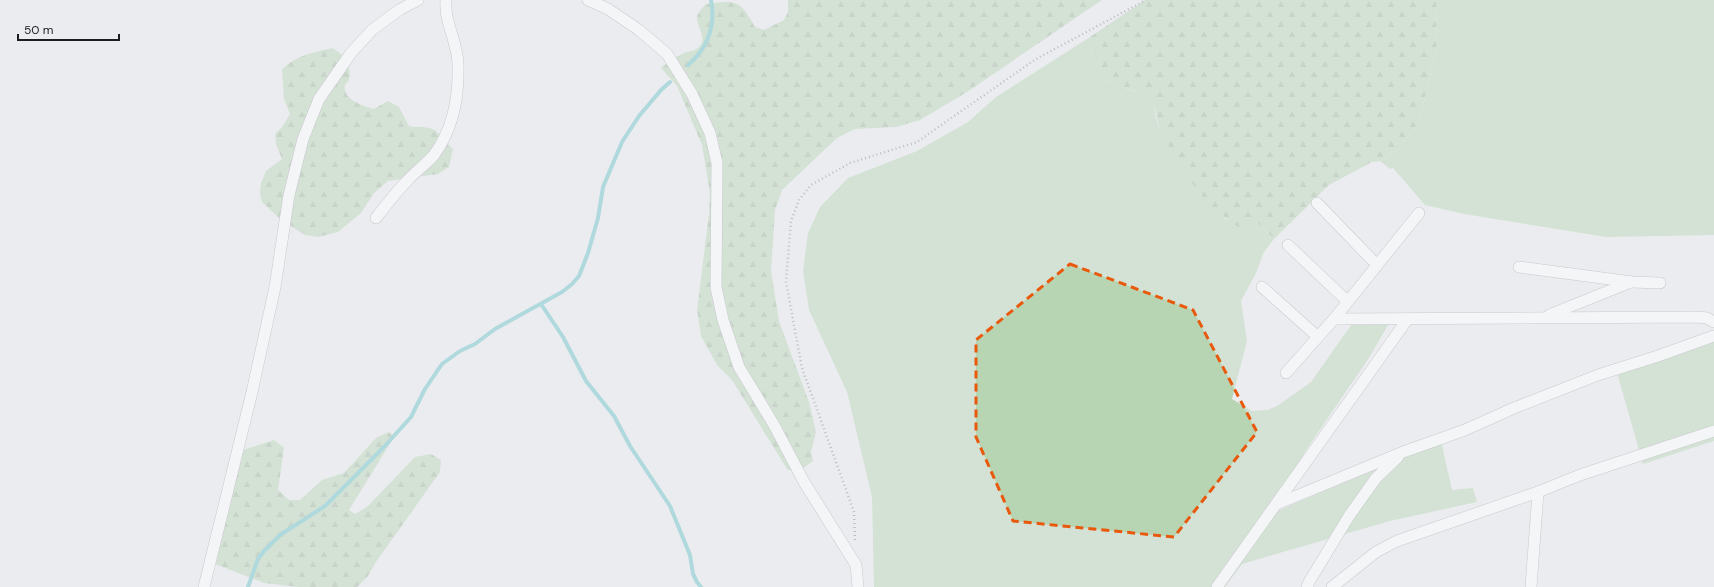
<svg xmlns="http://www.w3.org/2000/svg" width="1714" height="587" viewBox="0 0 1714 587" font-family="'DM Sans',sans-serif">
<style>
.green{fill:#b8d5b3}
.forest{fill:url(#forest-firs)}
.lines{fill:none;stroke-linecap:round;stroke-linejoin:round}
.stream{stroke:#66c1c5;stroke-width:4}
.street-casing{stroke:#9d9da1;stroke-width:12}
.path{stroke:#868689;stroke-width:2.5;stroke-dasharray:1 3;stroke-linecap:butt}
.street{stroke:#fff;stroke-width:11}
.marked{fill:none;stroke:#e8590c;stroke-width:3;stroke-dasharray:8 5;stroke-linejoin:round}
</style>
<defs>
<pattern id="forest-firs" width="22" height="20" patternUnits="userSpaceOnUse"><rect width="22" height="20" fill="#b8d5b3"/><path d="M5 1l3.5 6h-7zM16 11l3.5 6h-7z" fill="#9eb69a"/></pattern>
</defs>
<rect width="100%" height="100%" fill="#ebecf0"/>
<g class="green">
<polygon points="1436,0 1714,0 1714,235 1606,237 1464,214 1425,205 1393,168 1390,169 1380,161 1398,149 1418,124 1428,86 1437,42"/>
<polygon points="1090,37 1103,71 1108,81 1127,89 1144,94 1153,104 1158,125 1195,186 1226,220 1257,222 1274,239 1264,252 1256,273 1241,301 1247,341 1232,399 1252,411 1267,410 1277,406 1311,382 1354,321 1388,325 1369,358 1304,453 1275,512 1441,441 1452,490 1473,488 1477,502 1390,521 1242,564 1225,587 874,587 872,497 847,392 809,310 803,271 808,233 820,207 848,178 917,151 968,122 996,97"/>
<polygon points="1714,340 1714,441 1643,464 1617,373"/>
</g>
<g class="forest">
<path d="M788,0H1102L967,92L920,120L896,127L855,129L837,138L782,190L775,210L771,271L779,321L809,402L816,432L811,452L813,461L805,467L792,471L787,469L732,380L717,365L701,336L697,310L709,214L710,193L702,145L677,86L661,68C668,63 674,58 682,54C687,51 695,52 699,47C708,39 696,26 697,17C698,12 702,8 706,4C737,0 740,0 755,27L764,30L784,20L788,12Z"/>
<path d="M1145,0H1436L1437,42L1428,86L1418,124L1398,149L1380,161L1372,162L1329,185L1274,239L1257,222L1238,227C1203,206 1179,167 1161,131C1157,122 1157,110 1151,102C1141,88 1123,91 1109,81C1101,75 1093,47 1090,37Z"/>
<path d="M333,48L346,58C348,65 351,73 349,80C348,82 346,83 345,85C342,100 364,106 374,109L388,101L399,107L409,126C416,128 422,126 429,128C438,129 446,143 453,149L449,167L438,174L388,181L374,193L361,213L338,232L318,237L305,235L279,218L262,202L260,193L261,183L266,171L282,159L276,144L275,134L282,127L290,114L284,99L282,69C297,55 314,52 333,48Z"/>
<polygon points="389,432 394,437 349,510 355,514 367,507 415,457 431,454 441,460 440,472 376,562 368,576 357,587 298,587 264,583 205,560 231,454 274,440 284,448 278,490 289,500 300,500 322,480 344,473 376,438"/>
</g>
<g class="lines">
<g class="stream">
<path d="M688,65C708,48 716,25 711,0"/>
<polyline points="541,304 563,337 586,381 614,416 630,446 670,506 690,555 693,574 697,582 701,587"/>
<polyline points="248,587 258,559 264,551 280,535 325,506 383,448 411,417 425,389 442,364 460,351 475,344 495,329 562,292 572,284 579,276 588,253 598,218 603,187 622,142 639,116 661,90 670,82"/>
</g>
<g class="street-casing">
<g id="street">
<polyline points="588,0 608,9 639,30 667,54 692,94 710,133 717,163 716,287 723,320 739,367 774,425 804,482 856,565 858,587"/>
<polyline points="1317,203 1377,265"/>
<path d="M376,218C386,205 396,192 407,181C415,172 426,164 434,155C453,129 459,97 458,65C458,42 444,23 446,0"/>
<polyline points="1288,245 1347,301"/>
<polyline points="1519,267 1632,282 1660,283"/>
<polyline points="1262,287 1318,337"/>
<polyline points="1549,315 1631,282"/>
<polyline points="1334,319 1699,317 1707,318 1714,322"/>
<polyline points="1286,373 1334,319 1419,213"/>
<polyline points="1277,504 1403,452 1465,430 1514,408 1598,375 1658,356 1714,336"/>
<polyline points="204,587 252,392 275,287 289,195 303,139 319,99 351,53 372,30 399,10 418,0"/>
<polyline points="1217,587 1407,320"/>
<polyline points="1307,587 1309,582 1349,516 1376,478 1398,457"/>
<polyline points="1332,587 1376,552 1397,541 1538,492 1580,475 1714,431"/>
<polyline points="1531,587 1538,492"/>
</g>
</g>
<polyline class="path" points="855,540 854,512 802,368 786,282 791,221 799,200 811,185 850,163 917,142 1036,59 1146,0"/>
<use href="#street" class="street"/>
</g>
<path d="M0 0H1714V587H0ZM1070,264L1193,310L1257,432L1174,537L1013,521L976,437V340Z" fill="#ebecf0" fill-opacity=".55" fill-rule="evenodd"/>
<path class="marked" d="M1070,264L1193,310L1257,432L1174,537L1013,521L976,437V340Z"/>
<path d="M18 34v6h101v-6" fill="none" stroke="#1d1d1f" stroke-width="2"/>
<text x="24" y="34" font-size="12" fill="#1d1d1f" stroke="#ebecf0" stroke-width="3" paint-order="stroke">50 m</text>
</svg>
